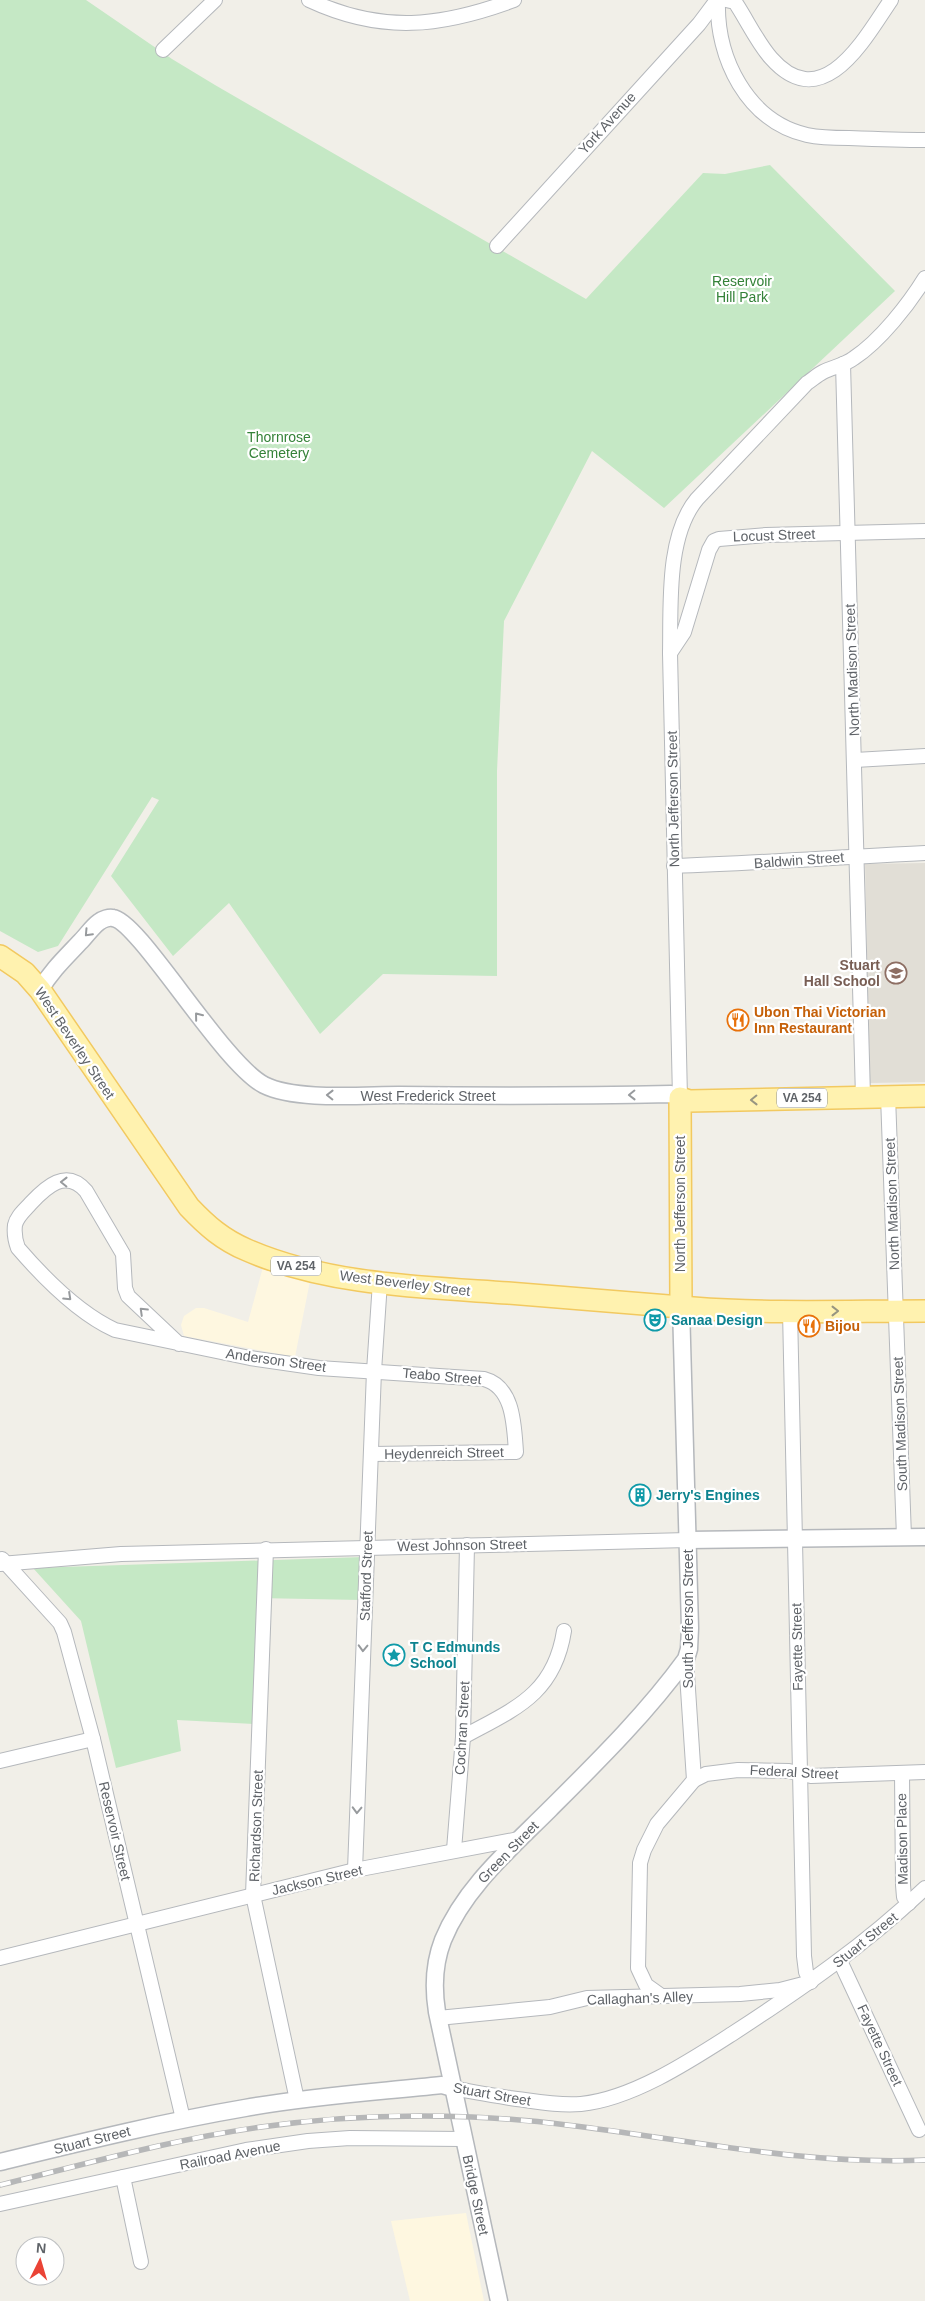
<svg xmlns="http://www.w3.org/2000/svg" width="925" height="2301" viewBox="0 0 925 2301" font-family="Arial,sans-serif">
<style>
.commercial{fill:#fef7e0}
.education{fill:#e1ded6}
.green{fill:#c5e8c5}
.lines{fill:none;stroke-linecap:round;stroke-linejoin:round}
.minor-casing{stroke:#b5b8bc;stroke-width:16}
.tertiary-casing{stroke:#b5b8bc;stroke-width:19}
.primary-casing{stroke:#f2c960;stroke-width:24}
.minor{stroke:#fff;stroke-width:14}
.tertiary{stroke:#fff;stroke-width:16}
.primary{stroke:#fff2af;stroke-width:21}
.rail-casing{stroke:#b6b7b8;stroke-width:5.5}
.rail{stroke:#fff;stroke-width:4;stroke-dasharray:11;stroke-linecap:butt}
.oneway{stroke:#979a9d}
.oneway2{stroke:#979581}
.labels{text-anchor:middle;stroke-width:4.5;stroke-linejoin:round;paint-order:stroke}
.shield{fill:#fff;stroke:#8f9295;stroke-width:1}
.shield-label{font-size:12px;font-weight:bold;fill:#5f6368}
.street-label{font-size:14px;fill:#5f6368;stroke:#fff}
.park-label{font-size:14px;fill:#348238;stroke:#fff}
.education-label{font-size:14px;font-weight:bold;fill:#785e54;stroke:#fff;text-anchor:end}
.food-label{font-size:14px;font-weight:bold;fill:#c56008;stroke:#fff;text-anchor:start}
.culture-label{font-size:14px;font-weight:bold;fill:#0d838f;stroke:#fff;text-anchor:start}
</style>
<rect width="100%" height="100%" fill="#f1efe8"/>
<g class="commercial">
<polygon points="263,1267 310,1281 295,1357 184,1336 181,1325 184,1316 196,1308 204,1308 248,1322"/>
<polygon points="466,2213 484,2301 410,2301 391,2221"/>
</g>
<polygon class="education" points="925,863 925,1082 870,1083 865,864"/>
<g class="green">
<polygon points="0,0 86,0 172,59 215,85 586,299 703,173 725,174 770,165 895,291 664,508 592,451 504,621 497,771 497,976 383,974 320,1034 229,903 173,956 111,876 159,800 152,797 58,946 38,952 0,931"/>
<polygon points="363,1557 361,1600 257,1598 254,1724 177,1720 181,1751 116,1768 81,1621 33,1568"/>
</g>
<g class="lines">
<g class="minor-casing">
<g id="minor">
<path d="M309,0C382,34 441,27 514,0"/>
<path d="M718,0C716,58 747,121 807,135C821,138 835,138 849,138C874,139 900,140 925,140"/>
<path d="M726,0L735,2C747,20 757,42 771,58C823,117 865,38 891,0"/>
<polyline points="163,50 215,0"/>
<polyline points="497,246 699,24 717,0"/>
<polyline points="843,364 863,1097"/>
<polyline points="670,653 684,632 709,550 714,541 719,539 766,535 925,531"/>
<polyline points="855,760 925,756"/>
<path d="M674,866C758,863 841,857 925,853"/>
<polyline points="888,1096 904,1537"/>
<path d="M680,1098L670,653C671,606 666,536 697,499L807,383C812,380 817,375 823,372C833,367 845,365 854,358C880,341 909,304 925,278"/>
<path d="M179,1344L128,1296L125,1288L123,1254L86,1191C66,1168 46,1187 31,1203C25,1210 17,1216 15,1225C14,1233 15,1240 18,1248C43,1277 80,1314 115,1330L250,1358L319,1368L484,1379C514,1387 514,1426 516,1452L372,1454"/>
<polyline points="266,1549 253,1895 297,2100"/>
<polyline points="2,1559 60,1623 64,1632 93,1739 183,2119"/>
<polyline points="0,1564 121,1554 688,1540"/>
<path d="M463,1737C514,1709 554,1695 564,1631"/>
<polyline points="0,1761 93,1739"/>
<polyline points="902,1773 903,1885 904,1897 909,1903"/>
<polyline points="694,1780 706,1774 738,1770 789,1771 811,1776 925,1772"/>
<polyline points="454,1850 463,1737 467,1545"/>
<polyline points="355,1870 374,1371 380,1282"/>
<polyline points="0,1958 355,1870 519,1839"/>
<polyline points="840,1961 919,2130"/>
<polyline points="660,1995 646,1985 638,1968 640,1863 644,1850 657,1824 694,1780 686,1659"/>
<polyline points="438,2018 550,2007 587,1998 740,1994 780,1990 811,1982 806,1972 804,1956 790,1311"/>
<path d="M453,2088C472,2092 491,2095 510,2098C534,2101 557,2106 581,2104C632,2099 690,2061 732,2034C801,1989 865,1945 925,1888"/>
<polyline points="123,2177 141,2262"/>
<polyline points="0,2204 246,2150 308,2141 350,2138 463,2139"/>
</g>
</g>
<g class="tertiary-casing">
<g id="tertiary">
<path d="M40,990C51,971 66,957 81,941C87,935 92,927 99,922C103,919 109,917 113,918C139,921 222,1063 264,1085C296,1101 362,1095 399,1095C489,1096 580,1096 671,1094L680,1098"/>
<polyline points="688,1540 925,1537"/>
<path d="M0,2162C82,2142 163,2122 245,2108C311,2096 377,2092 442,2085L453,2088"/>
<path d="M499,2301L437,2012C433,1987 434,1963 443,1940C464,1888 511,1848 550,1809C597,1762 646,1714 686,1659L689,1649L690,1628L681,1306"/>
</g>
</g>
<g class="primary-casing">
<g id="primary">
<path d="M0,956L25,973L40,990L189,1207C207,1226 223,1240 247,1250C327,1285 422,1287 508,1293C570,1298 632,1303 693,1308C770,1314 848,1311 925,1311"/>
<polyline points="681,1306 680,1098 689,1101 925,1096"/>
</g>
</g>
<use href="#minor" class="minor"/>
<use href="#tertiary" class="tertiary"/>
<use href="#primary" class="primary"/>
<g class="rail-casing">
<path id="rail" d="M0,2185C86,2164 173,2139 261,2127C331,2117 402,2114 472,2117C624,2123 772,2167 925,2160"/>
</g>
<use href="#rail" class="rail"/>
</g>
<defs><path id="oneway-chevron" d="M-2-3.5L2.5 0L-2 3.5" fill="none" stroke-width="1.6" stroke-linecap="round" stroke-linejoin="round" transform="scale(1.25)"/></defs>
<g class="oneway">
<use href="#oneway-chevron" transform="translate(88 933) rotate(133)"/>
<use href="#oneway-chevron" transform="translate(198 1016) rotate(-129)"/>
<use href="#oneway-chevron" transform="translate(330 1095) rotate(-179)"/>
<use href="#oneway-chevron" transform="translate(632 1095) rotate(179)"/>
<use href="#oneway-chevron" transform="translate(64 1182) rotate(-179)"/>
<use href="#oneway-chevron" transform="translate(68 1297) rotate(43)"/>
<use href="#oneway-chevron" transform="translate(143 1311) rotate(-136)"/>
<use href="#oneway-chevron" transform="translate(363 1648) rotate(92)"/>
<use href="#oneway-chevron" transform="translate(357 1810) rotate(92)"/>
</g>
<g class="oneway2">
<use href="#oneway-chevron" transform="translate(754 1100) rotate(179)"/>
<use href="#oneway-chevron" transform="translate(835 1311)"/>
</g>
<defs>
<g id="school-ring" transform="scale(1.125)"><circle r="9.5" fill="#fff" stroke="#8d6e63" stroke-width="1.5"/><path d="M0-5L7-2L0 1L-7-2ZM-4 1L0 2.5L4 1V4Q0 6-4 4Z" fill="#8d6e63"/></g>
<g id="restaurant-ring" transform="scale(1.125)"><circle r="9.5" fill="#fff" stroke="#e8710a" stroke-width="1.5"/><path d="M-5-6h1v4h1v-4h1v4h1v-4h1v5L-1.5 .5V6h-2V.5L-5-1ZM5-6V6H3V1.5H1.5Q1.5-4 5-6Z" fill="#e8710a"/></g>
<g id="theatre-ring" transform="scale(1.125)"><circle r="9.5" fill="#fff" stroke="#0f9aa8" stroke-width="1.5"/><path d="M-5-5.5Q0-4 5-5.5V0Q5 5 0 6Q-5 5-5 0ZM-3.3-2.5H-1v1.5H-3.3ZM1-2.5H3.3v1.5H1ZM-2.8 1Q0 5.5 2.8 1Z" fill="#0f9aa8"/></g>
<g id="building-ring" transform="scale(1.125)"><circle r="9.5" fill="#fff" stroke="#0f9aa8" stroke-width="1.5"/><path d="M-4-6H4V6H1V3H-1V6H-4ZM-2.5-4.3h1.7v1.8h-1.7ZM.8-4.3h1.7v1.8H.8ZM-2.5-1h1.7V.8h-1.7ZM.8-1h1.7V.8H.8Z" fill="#0f9aa8"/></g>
<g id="sight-ring" transform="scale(1.125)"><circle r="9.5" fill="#fff" stroke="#0f9aa8" stroke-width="1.5"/><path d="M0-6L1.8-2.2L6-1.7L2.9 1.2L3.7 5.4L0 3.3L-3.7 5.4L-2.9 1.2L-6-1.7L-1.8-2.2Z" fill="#0f9aa8"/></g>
</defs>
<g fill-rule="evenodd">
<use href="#school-ring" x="896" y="973"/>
<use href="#restaurant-ring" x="738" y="1020"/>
<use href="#theatre-ring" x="655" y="1320"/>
<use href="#restaurant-ring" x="809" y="1326"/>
<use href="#building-ring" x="640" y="1495"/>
<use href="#sight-ring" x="394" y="1655"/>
</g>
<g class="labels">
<g class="shield">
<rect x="777" y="1088.5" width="50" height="19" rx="4"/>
<rect x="271" y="1256.5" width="50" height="19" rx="4"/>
</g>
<g class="shield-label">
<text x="802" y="1102">VA 254</text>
<text x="296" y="1270">VA 254</text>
</g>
<g class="street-label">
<text transform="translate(607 123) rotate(-48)" y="5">York Avenue</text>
<text transform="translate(774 535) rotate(-2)" y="5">Locust Street</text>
<text transform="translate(852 670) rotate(-92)" y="5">North Madison Street</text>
<text transform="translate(673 799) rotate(-91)" y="5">North Jefferson Street</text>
<text transform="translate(799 860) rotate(-4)" y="5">Baldwin Street</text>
<text transform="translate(75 1043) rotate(56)" y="5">West Beverley Street</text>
<text x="428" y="1101">West Frederick Street</text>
<text transform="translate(680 1204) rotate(-90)" y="5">North Jefferson Street</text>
<text transform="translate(892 1204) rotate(-92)" y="5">North Madison Street</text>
<text transform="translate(405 1283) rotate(7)" y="5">West Beverley Street</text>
<text transform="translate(276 1360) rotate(8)" y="5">Anderson Street</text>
<text transform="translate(442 1376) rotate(5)" y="5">Teabo Street</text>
<text transform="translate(900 1424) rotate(-92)" y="5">South Madison Street</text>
<text transform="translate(444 1453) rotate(-1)" y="5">Heydenreich Street</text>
<text transform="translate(462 1545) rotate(-1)" y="5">West Johnson Street</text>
<text transform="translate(366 1576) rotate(-88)" y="5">Stafford Street</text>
<text transform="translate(688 1619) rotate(-90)" y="5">South Jefferson Street</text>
<text transform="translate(797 1647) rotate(-91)" y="5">Fayette Street</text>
<text transform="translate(462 1728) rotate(-87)" y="5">Cochran Street</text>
<text transform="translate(794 1772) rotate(3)" y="5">Federal Street</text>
<text transform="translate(256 1826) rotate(-88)" y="5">Richardson Street</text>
<text transform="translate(115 1831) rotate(77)" y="5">Reservoir Street</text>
<text transform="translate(902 1839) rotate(-91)" y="5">Madison Place</text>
<text transform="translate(508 1852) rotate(-46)" y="5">Green Street</text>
<text transform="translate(317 1880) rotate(-13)" y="5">Jackson Street</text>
<text transform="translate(865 1940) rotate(-39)" y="5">Stuart Street</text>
<text transform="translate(640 1998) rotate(-2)" y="5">Callaghan's Alley</text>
<text transform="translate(880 2045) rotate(65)" y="5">Fayette Street</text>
<text transform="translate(492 2094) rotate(10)" y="5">Stuart Street</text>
<text transform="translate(92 2140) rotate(-14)" y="5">Stuart Street</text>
<text transform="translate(230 2155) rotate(-11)" y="5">Railroad Avenue</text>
<text transform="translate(476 2195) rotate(78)" y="5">Bridge Street</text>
</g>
<g class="park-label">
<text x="742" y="286">Reservoir<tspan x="742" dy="16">Hill Park</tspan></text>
<text x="279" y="442">Thornrose<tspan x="279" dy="16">Cemetery</tspan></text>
</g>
<g class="education-label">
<text x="880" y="970">Stuart<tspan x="880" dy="16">Hall School</tspan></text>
</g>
<g class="food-label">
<text x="754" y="1017">Ubon Thai Victorian<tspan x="754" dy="16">Inn Restaurant</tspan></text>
<text x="825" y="1331">Bijou</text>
</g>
<g class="culture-label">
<text x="671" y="1325">Sanaa Design</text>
<text x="656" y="1500">Jerry's Engines</text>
<text x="410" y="1652">T C Edmunds<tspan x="410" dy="16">School</tspan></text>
</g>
</g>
<g transform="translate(40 2261) rotate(5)"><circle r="24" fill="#ffffff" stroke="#bfc1c3"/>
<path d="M0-4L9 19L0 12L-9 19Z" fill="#ea4335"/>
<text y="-8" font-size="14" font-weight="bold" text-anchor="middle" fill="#5f6368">N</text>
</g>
</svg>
